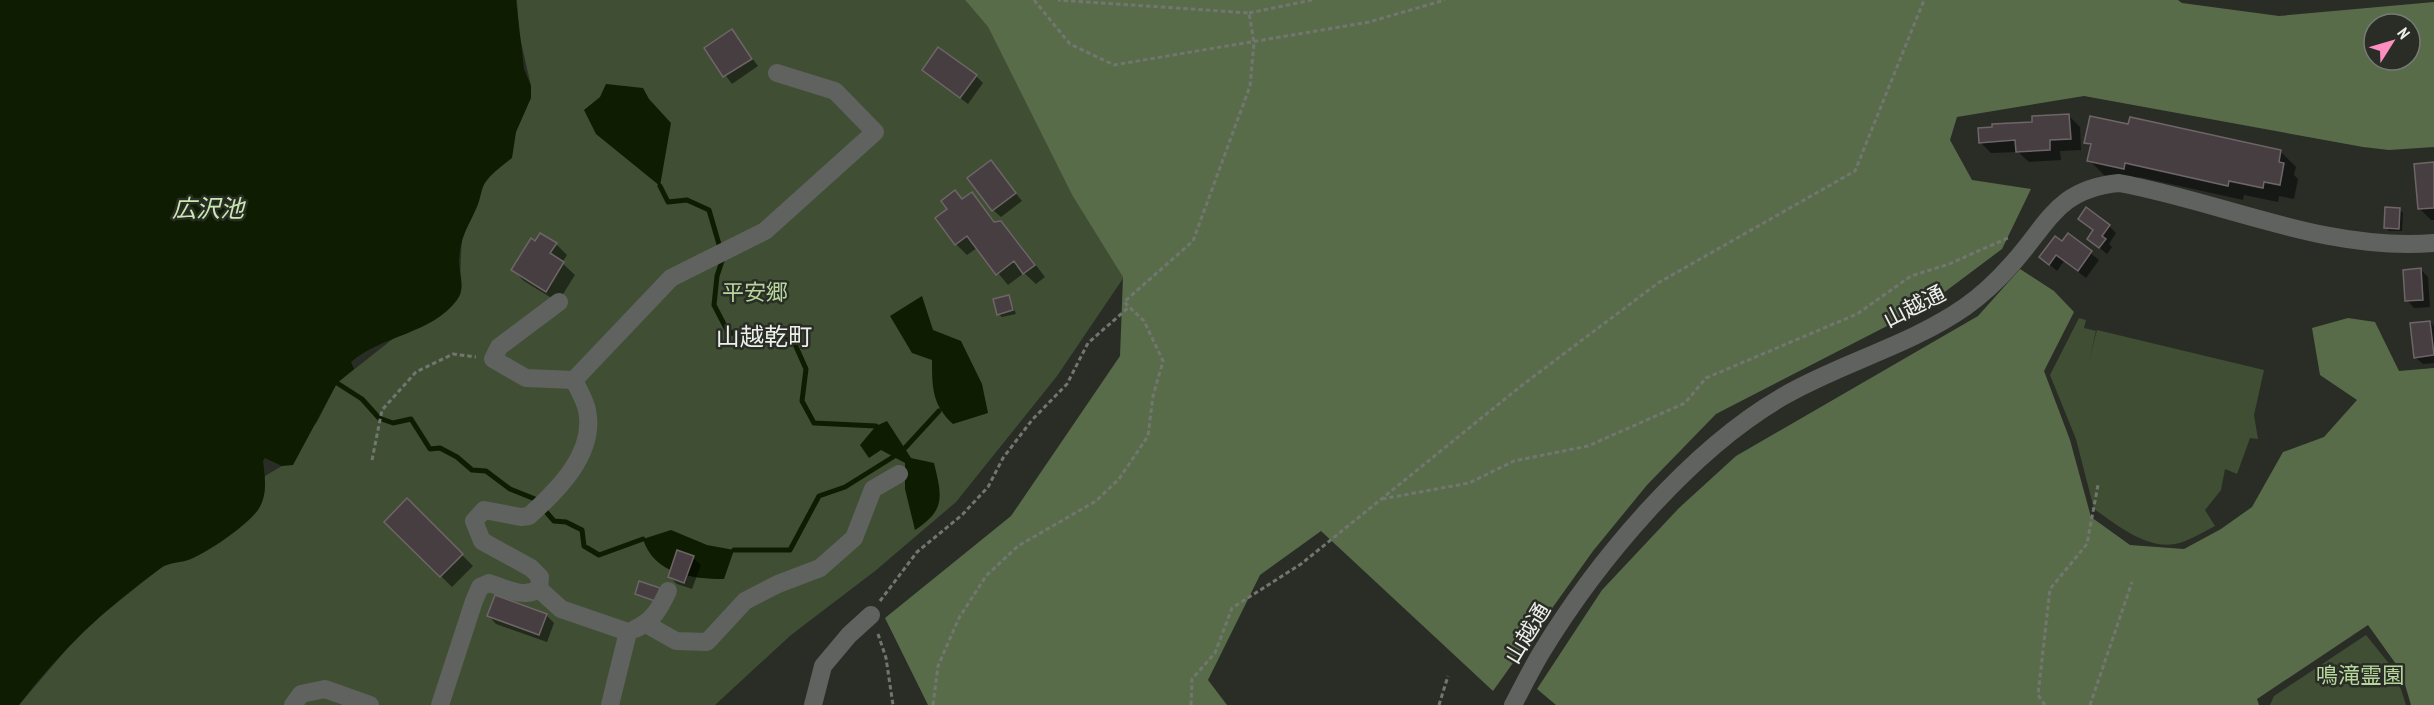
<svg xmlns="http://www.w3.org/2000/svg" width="2434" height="705" viewBox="0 0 2434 705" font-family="'PT Sans Narrow','Noto Sans JP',sans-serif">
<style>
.green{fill:#404f33}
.forest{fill:#596c49;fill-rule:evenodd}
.water{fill:#0e1d01}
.shadow{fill:#0007}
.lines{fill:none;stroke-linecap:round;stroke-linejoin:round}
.stream{stroke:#0e1d01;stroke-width:5}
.building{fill:#463e41;stroke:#6e6568;stroke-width:1.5}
.path{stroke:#727670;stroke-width:3;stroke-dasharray:4.5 3;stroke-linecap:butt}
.minor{stroke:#60625f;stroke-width:18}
.labels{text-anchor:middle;stroke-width:5;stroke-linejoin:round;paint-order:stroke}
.park-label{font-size:22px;fill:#b6d69b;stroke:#292d26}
.street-label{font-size:22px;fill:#edefeb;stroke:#292d26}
.water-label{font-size:24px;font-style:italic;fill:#c9eaae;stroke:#292d26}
.neighbourhood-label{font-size:24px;fill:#edefeb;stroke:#292d26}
</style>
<rect width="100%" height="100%" fill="#292d26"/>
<g class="green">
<polygon points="517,0 965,0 988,27 1072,195 1124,277 1057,376 956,502 875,571 791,635 715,705 19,705 83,630 163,566 257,511 265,476 282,466 317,422 337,383 394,338 434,320 460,277 462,236 483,185 531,86 519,33"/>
<path d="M2079,318L2086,320L2084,328L2096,331L2089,361L2097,330L2264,370L2254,415L2258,439L2250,438L2237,474L2225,469L2221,490L2205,510L2215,526C2205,531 2195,537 2185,541C2152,555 2119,526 2094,509L2076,439L2050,375Z"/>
<polygon points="2366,635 2395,671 2406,705 2270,705 2274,696"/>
</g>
<g class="forest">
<path d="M965,0H2178L2182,3L2279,16L2434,2V147L2389,150L2363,147L2084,96L1957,117L1950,140L1972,180L2031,189L2002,249L1926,306L1716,414L1647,485L1593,551L1493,691L1321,531L1260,575L1208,680L1227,705H928L885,618L1011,516L1120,356L1123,277L1072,195L988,27ZM2374,24H2410V60H2374Z"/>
<polygon points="2020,269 2054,291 2074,312 2044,371 2070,440 2091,517 2130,545 2184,549 2221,529 2252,507 2283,452 2324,437 2357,400 2320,375 2312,328 2348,318 2375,322 2399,371 2434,368 2434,705 2411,705 2401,671 2368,625 2257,699 2259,705 1556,705 1537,689 1602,590 1679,508 1736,456 1978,316"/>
</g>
<g class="water">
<path d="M0,0H516L524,69L531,86V98L516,132L512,158C502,166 492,173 485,183C481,189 481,197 478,204C469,227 461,233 459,260C459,273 466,289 457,300C432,334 382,335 351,362L354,369L337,383L293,465L282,466L265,458L263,461C265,477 268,496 258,510C245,527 211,550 191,559C182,563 169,562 161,568C106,607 59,652 19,705H0Z"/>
<polygon points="606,84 643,88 649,99 671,123 660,186 596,134 584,110 600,97"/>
<path d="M922,296L933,330L961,341L982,384L988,413L953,424C932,405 932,387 932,360L912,353L890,316Z"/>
<path d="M887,421L911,458L934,463C942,496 946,510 915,530L905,489V463L881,450L869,458L860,445L876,426Z"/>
<path d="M671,530L707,545L734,550L724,579C691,579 654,574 643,539Z"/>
</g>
<g class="shadow">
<polygon points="732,31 758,66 732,84 706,49"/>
<polygon points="924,70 976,76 983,83 968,104"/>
<polygon points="2068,115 2080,127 2081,150 2060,151 2061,160 2029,162 2018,152 1991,153 1980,142 2034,123"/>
<polygon points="2131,119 2281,152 2296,167 2294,175 2298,179 2294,199 2279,196 2278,202 2244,195 2243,200 2139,177 2138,183 2104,175 2089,160 2092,148 2086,142 2129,126"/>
<polygon points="991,162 1022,201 1001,217 993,210"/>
<polygon points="2434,164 2434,220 2431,220 2420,209"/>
<polygon points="955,192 963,200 972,194 996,223 1000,222 1012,234 1045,277 1036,284 1024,273 1008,285 977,248 967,255 956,244 949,209"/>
<polygon points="2399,209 2403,213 2402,231 2389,231 2386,227"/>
<polygon points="2080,219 2109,226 2116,233 2109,244 2112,247 2107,254 2089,239 2094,231"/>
<polygon points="2068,235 2099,260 2086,278 2064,261 2057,271 2041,257 2062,243"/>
<polygon points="535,243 556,244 567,255 562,263 575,275 558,302 524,281 513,270"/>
<polygon points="2421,270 2428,277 2430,307 2414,308 2407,300"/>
<polygon points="1009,297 1016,314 1002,317 998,314"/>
<polygon points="2430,322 2434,326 2434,363 2423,364 2415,357"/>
<polygon points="407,500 473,566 452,587 386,522"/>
<polygon points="693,558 701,565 692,589 677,584 669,576"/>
<polygon points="546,615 554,623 547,642 496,624 489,616"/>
</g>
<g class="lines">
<g class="stream">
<polyline points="660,186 668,202 687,200 709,210 723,258 717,276 714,305 727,330 755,346 774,336 794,342 806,369 802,401 814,423 876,426"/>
<polyline points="337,383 362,399 379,418 393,423 411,419 430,449 440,448 457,457 472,470 486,471 510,489 535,499 554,521 566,522 582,530 584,546 599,555 643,539"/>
<polyline points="904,449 939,411"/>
<polyline points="734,550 790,550 819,496 845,487 893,457"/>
</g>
</g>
<g class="building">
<polygon points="732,29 752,59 723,77 704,48"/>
<polygon points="938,47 977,75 960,98 922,70"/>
<polygon points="2069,114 2071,139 2050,140 2050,150 2016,152 2015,140 1979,143 1978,128 1992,127 1992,124 2032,122 2032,116"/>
<polygon points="2090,116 2128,124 2130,117 2281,150 2279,162 2284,163 2280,185 2264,182 2263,188 2229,181 2228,186 2125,163 2124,169 2087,161 2091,144 2084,143"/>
<polygon points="991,160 1016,193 992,211 967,178"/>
<polygon points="2434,162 2434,208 2418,209 2414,164"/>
<polygon points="955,190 962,199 972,192 994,222 1001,221 1035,265 1023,274 1014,261 996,275 967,236 955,245 935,218 947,209 941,201"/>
<polygon points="2086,207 2110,225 2102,236 2106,239 2099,248 2087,239 2093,230 2078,219"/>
<polygon points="2385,207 2400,208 2399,229 2384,228"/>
<polygon points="540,233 557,243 550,253 564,262 546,292 511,270 531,238 535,241"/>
<polygon points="2068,233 2092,251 2078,271 2056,255 2049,265 2039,257 2055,236 2062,241"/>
<polygon points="2421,268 2423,300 2405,301 2403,270"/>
<polygon points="1009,295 1013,310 997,315 993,299"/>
<polygon points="2430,321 2434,355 2414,358 2410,323"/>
<polygon points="407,498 463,554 440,577 384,522"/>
<polygon points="677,550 694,556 684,583 668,577"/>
<polygon points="639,581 660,588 655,601 635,594"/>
<polygon points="495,595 547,614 539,635 487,616"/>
</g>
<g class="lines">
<g class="path">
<polyline points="1034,0 1070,44 1114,65 1369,22 1445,0"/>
<polyline points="1249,13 1312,0"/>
<polyline points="372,460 382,410 416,372 453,354 476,357"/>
<polyline points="1382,499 1469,483 1514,461 1588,446 1685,403 1706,378 1857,314 1911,276 1949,264 2010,237"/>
<polyline points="880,601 917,552 962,515 988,487 1003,458 1032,420 1067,384 1088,343 1129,307"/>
<polyline points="878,634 886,658 893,705"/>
<polyline points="933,705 938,666 959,618 986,576 1018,546 1096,501 1119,479 1148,436 1153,396 1163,361 1144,321 1124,302 1193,241 1250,86 1254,43 1249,13 1058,0"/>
<polyline points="1191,705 1192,679 1215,653 1232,608 1301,564 1521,386 1658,283 1855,171 1924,0"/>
<polyline points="1439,705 1448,676"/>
<polyline points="2045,705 2038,695 2050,589 2087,544 2098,485"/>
<polyline points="2090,705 2132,582"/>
</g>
<g class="minor">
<polyline points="559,302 499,347 493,359 526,378 574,380"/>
<polyline points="539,589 561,609 628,632 610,705"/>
<polyline points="646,624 676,641 707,642 745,601 778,584 820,568 854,538 873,489 899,474"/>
<path d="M635,629C653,621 660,608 668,591"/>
<polyline points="293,705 301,694 325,689 370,705"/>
<path d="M440,705L474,601L480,587L489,583C505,588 523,599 539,589L540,577L531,568L482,541L474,521L484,510L521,517L529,516C558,490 596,453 587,410C585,400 578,389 574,380L671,278L765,231L875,132L835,91L777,73"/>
<polyline points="813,705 823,666 849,635 871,615"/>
<path d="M1513,705C1522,688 1531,670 1541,653C1596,562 1689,451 1782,397C1840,363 1909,346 1965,307C1982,295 1998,280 2012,264C2049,223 2057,189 2119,183C2223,202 2326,252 2434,243"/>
</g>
</g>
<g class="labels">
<g class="park-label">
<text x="755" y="300">平安郷</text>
<text x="2360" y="683">鳴滝霊園</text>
</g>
<g class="street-label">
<text transform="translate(1914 306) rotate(-27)" y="8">山越通</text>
<text transform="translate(1527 633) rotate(-59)" y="8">山越通</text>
</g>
<g class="water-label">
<text x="208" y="217">広沢池</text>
</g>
<g class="neighbourhood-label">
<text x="764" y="345">山越乾町</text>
</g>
</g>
<g transform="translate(2392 42) rotate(53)"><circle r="28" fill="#292d26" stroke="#777b75" stroke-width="1.5"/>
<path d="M0-4.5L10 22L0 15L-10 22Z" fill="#fd8ec0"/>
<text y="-9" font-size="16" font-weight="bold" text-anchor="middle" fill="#edefeb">N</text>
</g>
</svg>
